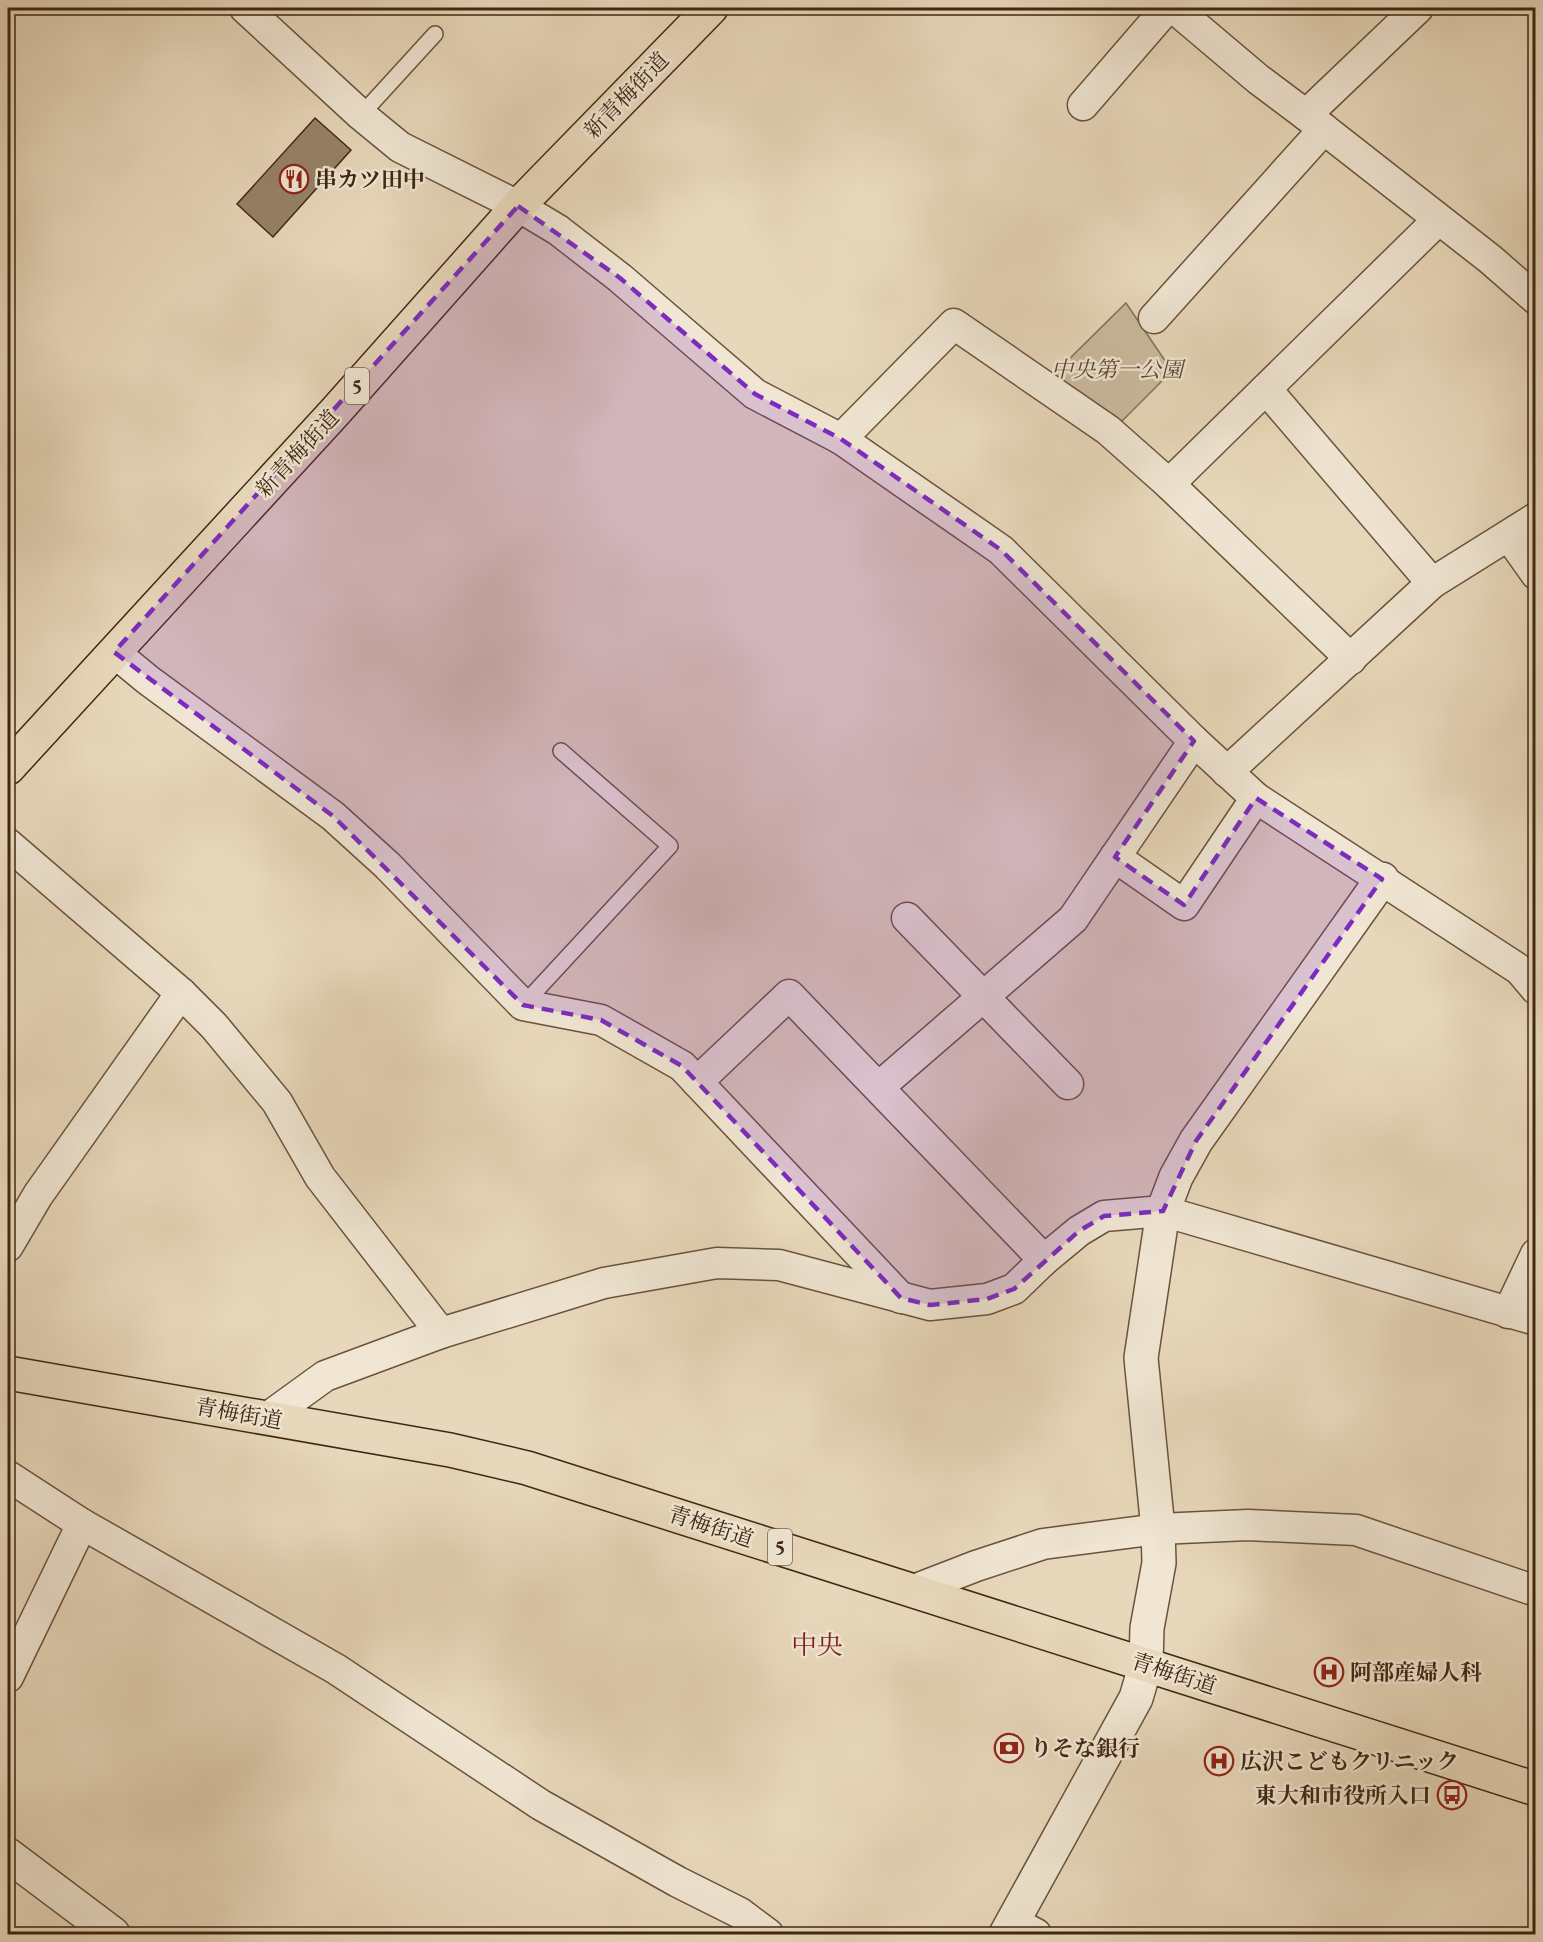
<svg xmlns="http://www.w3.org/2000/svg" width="1543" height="1942" viewBox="0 0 1543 1942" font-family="'EB Garamond','Noto Serif JP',serif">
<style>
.green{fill:#cbba9e;stroke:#867058;stroke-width:1.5}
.building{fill:#97836a;stroke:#402712;stroke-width:1.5}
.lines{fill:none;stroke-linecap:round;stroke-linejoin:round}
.service-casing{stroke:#6a533c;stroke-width:18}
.minor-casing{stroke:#6a533c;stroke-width:33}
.tertiary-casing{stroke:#6a533c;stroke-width:36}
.primary-casing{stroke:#402712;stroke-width:36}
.service{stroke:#f0e6d3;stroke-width:15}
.minor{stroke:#f0e6d3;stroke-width:30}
.tertiary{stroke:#f0e6d3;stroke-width:33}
.primary{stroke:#e8d8bb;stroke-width:33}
.marked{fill:#7b2cbf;fill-opacity:0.2;stroke:#7b2cbf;stroke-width:4.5;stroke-dasharray:12 8;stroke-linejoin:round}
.labels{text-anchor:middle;stroke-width:5;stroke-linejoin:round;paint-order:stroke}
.shield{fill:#f0e6d3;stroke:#75604c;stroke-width:1.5}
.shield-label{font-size:21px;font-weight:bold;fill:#402712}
.street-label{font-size:22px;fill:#402712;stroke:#f0e6d3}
.poi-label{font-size:22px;font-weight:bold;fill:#402712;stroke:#f0e6d3;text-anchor:start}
.park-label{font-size:22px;font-style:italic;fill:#5c442e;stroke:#f0e6d3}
.quarter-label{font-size:26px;fill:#7a1f14;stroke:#f0e6d3}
</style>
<rect width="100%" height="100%" fill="#e8d8bb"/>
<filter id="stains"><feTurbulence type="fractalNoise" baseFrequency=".00333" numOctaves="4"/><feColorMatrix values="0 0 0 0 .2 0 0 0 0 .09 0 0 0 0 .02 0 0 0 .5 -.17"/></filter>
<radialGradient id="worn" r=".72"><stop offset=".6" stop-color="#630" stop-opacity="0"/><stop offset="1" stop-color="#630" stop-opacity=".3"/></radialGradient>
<polygon class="green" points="1126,303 1172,371 1122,421 1054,374"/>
<polygon class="building" points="315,118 351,150 273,237 237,204"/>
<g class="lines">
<g class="service-casing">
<g id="service">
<polyline points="361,115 435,34"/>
<polyline points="523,1005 670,846 561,751"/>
</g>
</g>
<g class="minor-casing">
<g id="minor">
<polyline points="245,8 361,115 400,147 518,206 558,230 620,278 755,394 841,439 1001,550 1194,741 1256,798 1520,970 1536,989"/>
<polyline points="1174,8 1258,79 1306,115 1490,259 1536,299"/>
<polyline points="1083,105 1167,8"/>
<polyline points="1306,115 1418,8"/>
<polyline points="1154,318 1324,129"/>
<polyline points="1266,389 1432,583"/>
<polyline points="841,439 954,324 1108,430 1169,484 1351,659"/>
<polyline points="1169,484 1438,220"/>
<polyline points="1509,536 1536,574"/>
<polyline points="114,652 148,680 333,816 387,865 523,1005 601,1020 682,1066 901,1298"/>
<polyline points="1227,772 1432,583 1536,518"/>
<polyline points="8,844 181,993 214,1026 277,1102 320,1177 441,1333"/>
<polyline points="1115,857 1184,905 1256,798"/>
<polyline points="907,918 1068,1084"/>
<polyline points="697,1082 789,995 1044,1260"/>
<polyline points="879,1087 1073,919 1194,741"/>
<polyline points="8,1246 38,1195 181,993"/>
<polyline points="1508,1313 1536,1254"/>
<polyline points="267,1418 325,1376 441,1333 604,1283 717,1263 779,1265 930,1305 987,1299 1014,1289 1044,1260 1079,1231 1104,1216 1163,1211 1536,1320"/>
<polyline points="8,1476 82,1524 336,1669 541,1805 678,1882 740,1913 768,1934"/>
<polyline points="914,1590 976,1566 1043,1544 1158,1529 1248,1525 1356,1530 1536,1591"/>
<polyline points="8,1677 82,1524"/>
<polyline points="1013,1922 1036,1934"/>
</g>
</g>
<g class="tertiary-casing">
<g id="tertiary">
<polyline points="8,1855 113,1934"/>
<polyline points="1006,1934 1136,1698 1146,1664 1147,1628 1159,1563 1158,1529 1141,1358 1163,1211 1176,1177 1196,1141 1382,879"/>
</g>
</g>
<g class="primary-casing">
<g id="primary">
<polyline points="8,768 335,412 518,206 711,8"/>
<polyline points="8,1373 450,1450 527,1468 1536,1789"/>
</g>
</g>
<use href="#service" class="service"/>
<use href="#minor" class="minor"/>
<use href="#tertiary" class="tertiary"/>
<use href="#primary" class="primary"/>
</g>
<path class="marked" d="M518,206L620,278L755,394L841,439L1001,550L1194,741L1115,857L1184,905L1256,798L1382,879L1196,1141L1163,1211L1104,1216L1079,1231L1014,1289L987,1299L930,1305L901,1298L682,1066L601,1020L523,1005L333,816L114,652Z"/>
<defs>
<g id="restaurant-ring" transform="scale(1.5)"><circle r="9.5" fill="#f0e6d3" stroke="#8f2418" stroke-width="1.5"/><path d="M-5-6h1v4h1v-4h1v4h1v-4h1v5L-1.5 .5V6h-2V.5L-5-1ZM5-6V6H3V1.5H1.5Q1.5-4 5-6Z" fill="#8f2418"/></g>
<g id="hospital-ring" transform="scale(1.5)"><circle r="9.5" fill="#f0e6d3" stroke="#8f2418" stroke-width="1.5"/><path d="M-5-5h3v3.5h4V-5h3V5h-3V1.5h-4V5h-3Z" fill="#8f2418"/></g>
<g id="bank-ring" transform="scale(1.5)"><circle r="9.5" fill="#f0e6d3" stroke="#8f2418" stroke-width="1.5"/><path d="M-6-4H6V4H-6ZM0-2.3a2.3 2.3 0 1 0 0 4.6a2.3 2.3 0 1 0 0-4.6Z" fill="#8f2418"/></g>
<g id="bus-ring" transform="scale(1.5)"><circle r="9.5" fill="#f0e6d3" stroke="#8f2418" stroke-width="1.5"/><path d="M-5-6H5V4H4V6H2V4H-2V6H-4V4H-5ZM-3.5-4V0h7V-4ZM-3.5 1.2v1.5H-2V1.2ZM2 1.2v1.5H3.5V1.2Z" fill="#8f2418"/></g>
</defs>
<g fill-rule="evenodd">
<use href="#restaurant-ring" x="294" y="179"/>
<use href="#hospital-ring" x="1329" y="1672"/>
<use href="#bank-ring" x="1009" y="1748"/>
<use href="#hospital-ring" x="1219" y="1761"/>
<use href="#bus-ring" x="1452" y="1795"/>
</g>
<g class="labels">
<g class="shield">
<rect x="345" y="368" width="24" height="36" rx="4.5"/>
<rect x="768" y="1529" width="24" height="36" rx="4.5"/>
</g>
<g class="shield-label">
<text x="357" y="393">5</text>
<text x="780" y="1554">5</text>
</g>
<g class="street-label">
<text transform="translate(626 95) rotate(-46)" y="8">新青梅街道</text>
<text transform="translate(297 453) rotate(-47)" y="8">新青梅街道</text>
<text transform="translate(239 1413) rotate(10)" y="8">青梅街道</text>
<text transform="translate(711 1526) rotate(18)" y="8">青梅街道</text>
<text transform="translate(1174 1673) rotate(18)" y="8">青梅街道</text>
</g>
<g class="poi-label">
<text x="315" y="187">串カツ田中</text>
<text x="1350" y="1680">阿部産婦人科</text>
<text x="1030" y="1756">りそな銀行</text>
<text x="1240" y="1769">広沢こどもクリニック</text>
<text x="1431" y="1803" text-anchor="end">東大和市役所入口</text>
</g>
<g class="park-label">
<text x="1117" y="377">中央第一公園</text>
</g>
<g class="quarter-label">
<text x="817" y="1654">中央</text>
</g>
</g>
<rect width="1543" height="1942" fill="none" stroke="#e8d8bb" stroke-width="30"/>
<rect x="9" y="9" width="1525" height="1924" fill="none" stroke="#402712" stroke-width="3"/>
<rect x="15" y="15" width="1513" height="1912" fill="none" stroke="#402712" stroke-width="1.5"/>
<rect width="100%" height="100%" filter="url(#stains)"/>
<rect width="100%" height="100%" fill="url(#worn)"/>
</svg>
